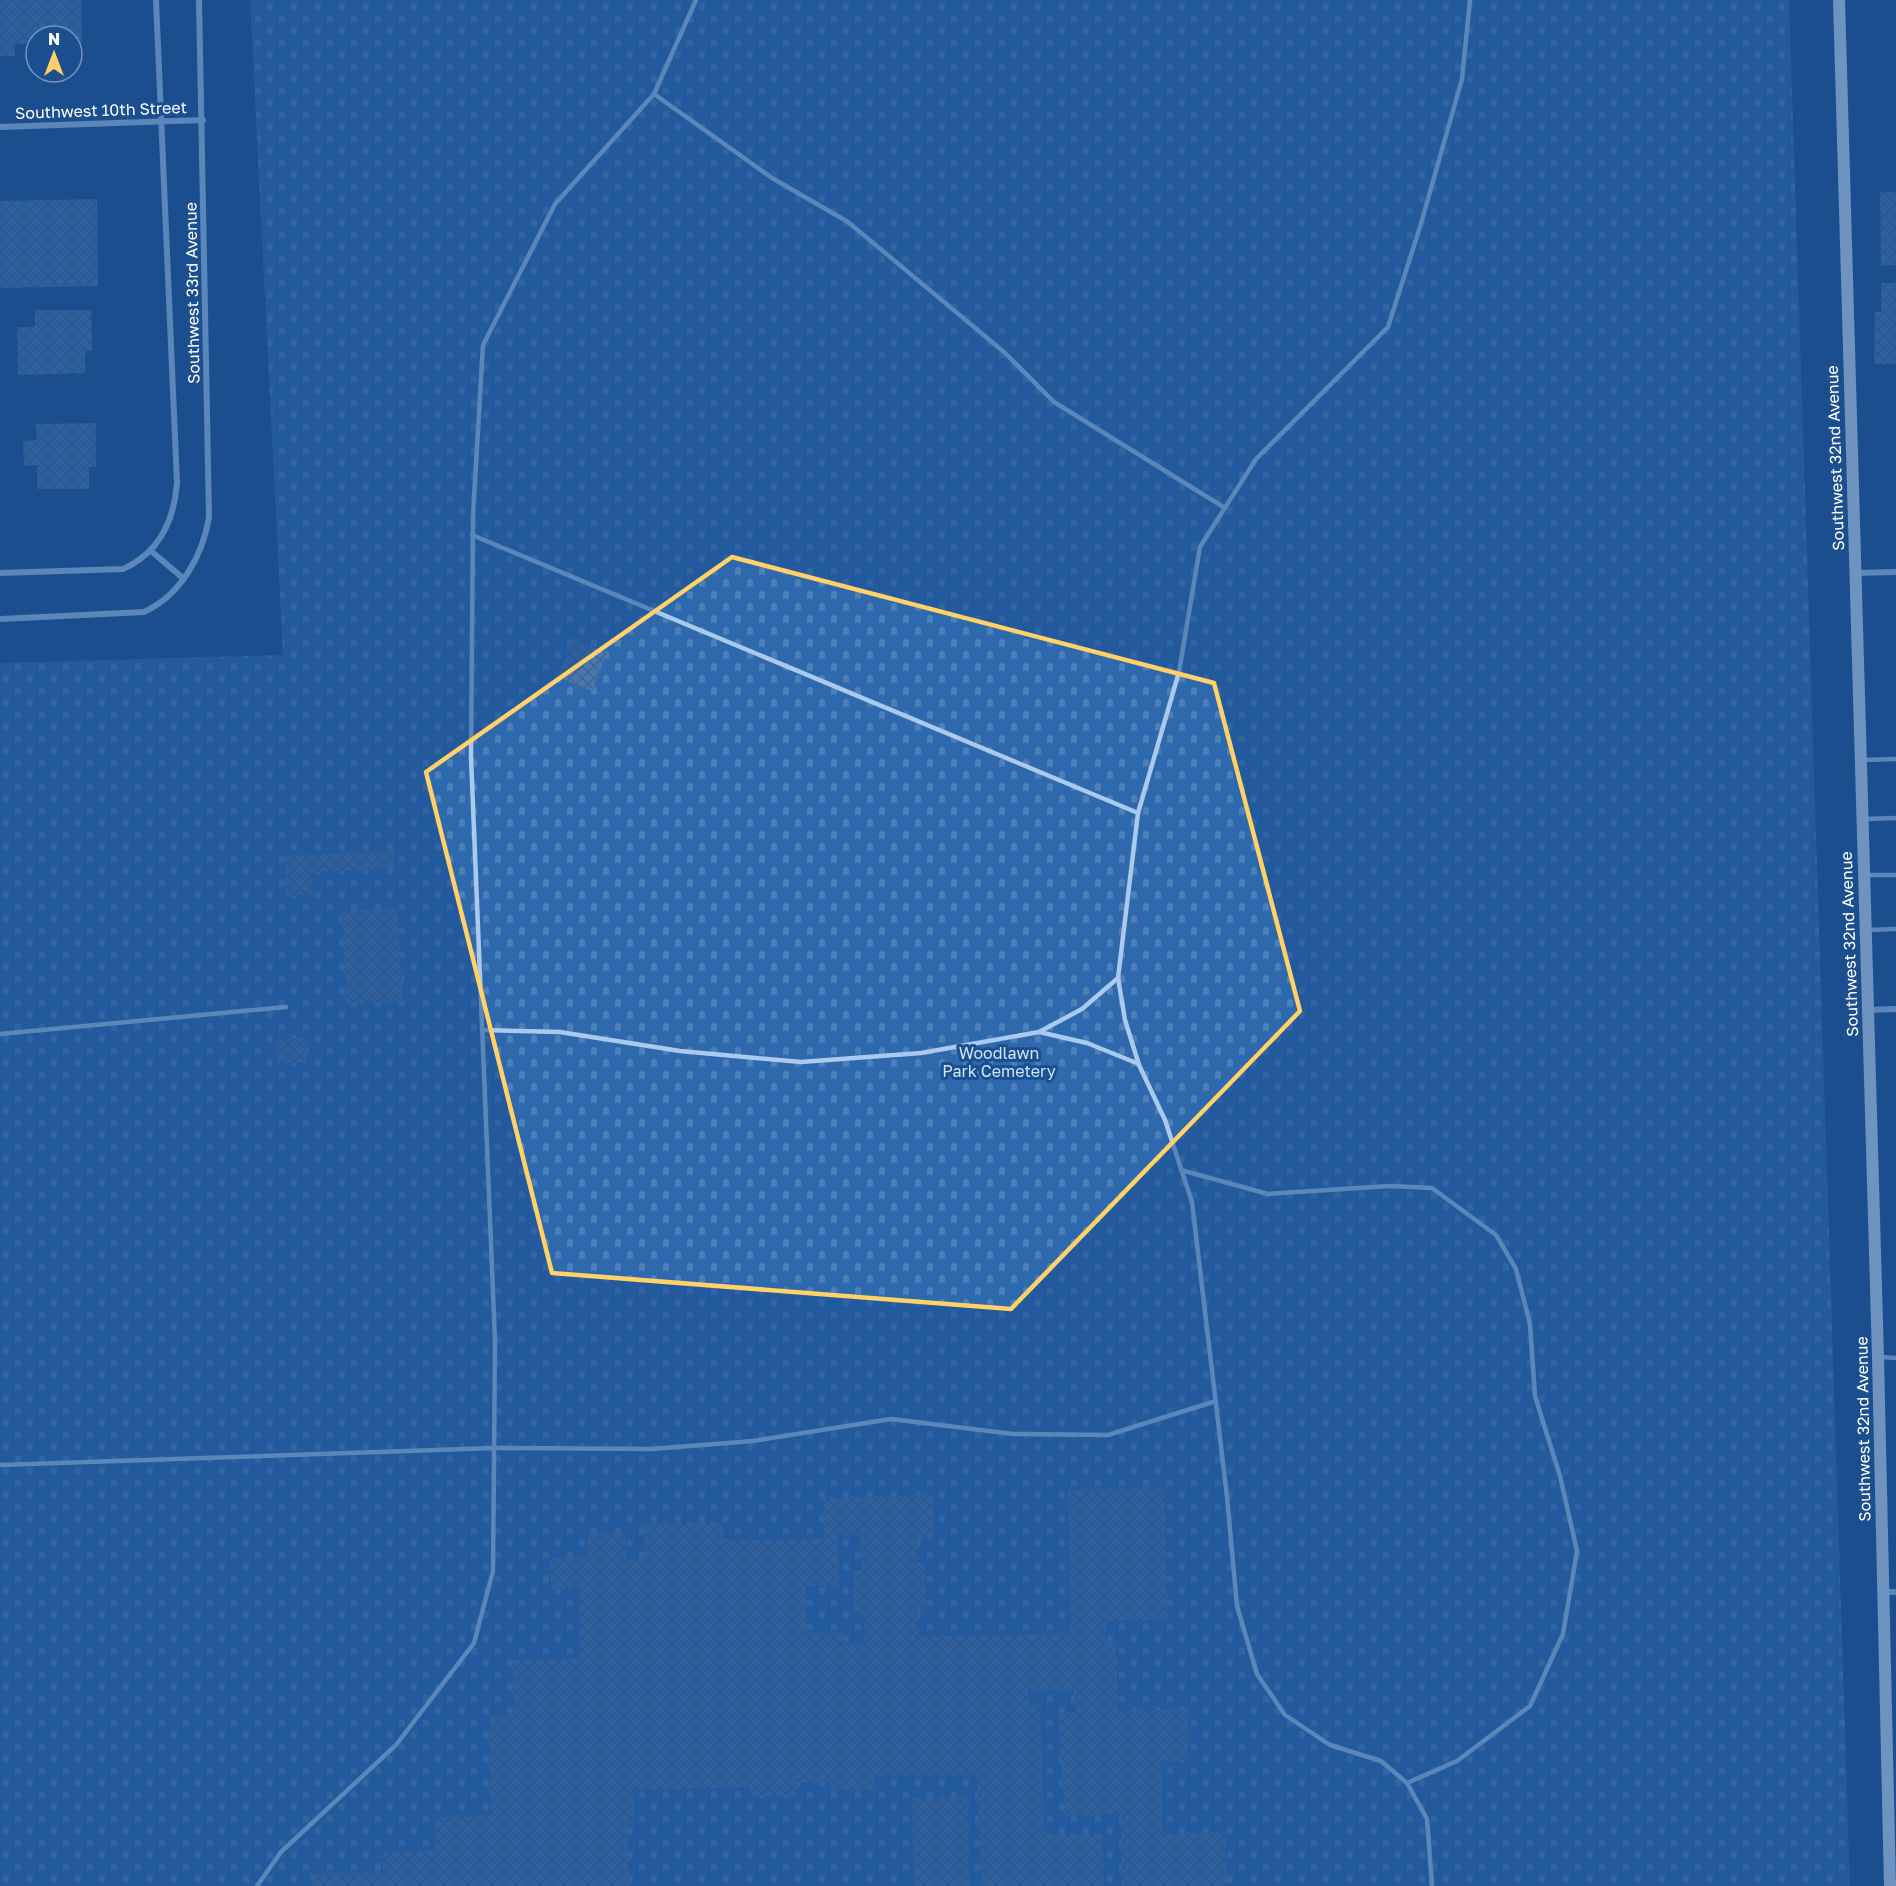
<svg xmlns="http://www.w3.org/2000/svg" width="1896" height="1886" viewBox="0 0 1896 1886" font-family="'Golos Text',sans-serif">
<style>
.cemetery{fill:url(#cemetery-stones)}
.building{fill:url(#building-cross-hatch);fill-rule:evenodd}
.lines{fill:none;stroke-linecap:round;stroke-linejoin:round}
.lane{stroke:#a9c9ee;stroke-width:4.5}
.street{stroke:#a9c9ee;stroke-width:6}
.secondary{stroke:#d6e6fa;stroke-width:12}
.marked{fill:none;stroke:#ffd166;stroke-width:4.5;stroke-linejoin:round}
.labels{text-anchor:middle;stroke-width:6;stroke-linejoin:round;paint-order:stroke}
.street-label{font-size:16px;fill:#fff;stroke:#1b4f8f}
.park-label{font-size:16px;fill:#cfe3fa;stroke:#1b4f8f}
</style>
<defs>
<pattern id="cemetery-stones" width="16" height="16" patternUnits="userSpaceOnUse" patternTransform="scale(1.5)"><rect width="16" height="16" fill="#2e69ad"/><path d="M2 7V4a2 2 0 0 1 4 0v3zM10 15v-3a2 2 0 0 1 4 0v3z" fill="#4d80b9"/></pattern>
<pattern id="building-cross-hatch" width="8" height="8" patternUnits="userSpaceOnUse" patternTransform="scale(1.5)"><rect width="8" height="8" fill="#4478b7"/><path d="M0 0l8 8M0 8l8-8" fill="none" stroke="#486282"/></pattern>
</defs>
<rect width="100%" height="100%" fill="#1b4f8f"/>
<polygon class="cemetery" points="250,0 1789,0 1850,1886 0,1886 0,663 283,655"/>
<g class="building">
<polygon points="0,0 81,0 82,42 72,42 72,36 36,36 36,43 15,44 15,56 0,56"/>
<polygon points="1880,192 1896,192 1896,265 1881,266"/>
<polygon points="97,199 98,286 0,288 0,201"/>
<polygon points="1881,283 1896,283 1896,364 1874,364 1875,312 1881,312"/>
<polygon points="35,310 91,310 92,351 85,351 85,373 18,375 17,327 35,327"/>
<polygon points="96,423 96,467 89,467 89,489 37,489 37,465 24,466 23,441 37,440 36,424"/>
<polygon points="574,639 607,653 592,691 558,677"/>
<polygon points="394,851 395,868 312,872 313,894 286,896 285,856"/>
<polygon points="398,908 402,1001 346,1003 342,911"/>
<polygon points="304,1038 306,1062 277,1063 276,1040"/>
<path d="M1164,1487L1168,1619L1105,1621L1106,1642L1116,1641L1118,1712L1187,1710L1188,1760L1161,1761L1162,1834L1225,1832L1227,1886H1122L1121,1814L1065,1816L1058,1713L1076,1712L1074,1689L1028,1690L1029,1705H1040L1044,1835L1102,1834L1104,1886H982L977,1775L875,1776V1790L831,1791V1781L796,1782L797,1795L749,1796V1787L633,1790L634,1823H627L629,1886H311L310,1874L383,1872V1852L435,1850V1817L491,1816L489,1716L514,1715L512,1660L580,1658L579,1587L551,1589V1558L588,1557L587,1533L626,1532V1560L645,1559L644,1524L723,1522L724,1541L824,1538L823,1498L933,1495L934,1539H917V1566L925,1565L926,1611H917L918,1637L1072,1633L1068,1490ZM860,1535L861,1570H853V1614H864V1645H844V1633H807L806,1586L839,1585L838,1536Z"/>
<polygon points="967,1795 969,1886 914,1886 912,1799"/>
</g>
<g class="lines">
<g class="lane">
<polyline points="654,94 772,178 848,222 1004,352 1054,402 1225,508"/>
<polyline points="472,535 1138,813"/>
<polyline points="1862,760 1896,759"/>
<polyline points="1864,819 1896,818"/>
<polyline points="1866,875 1896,875"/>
<polyline points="1867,930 1896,929"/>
<polyline points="482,1030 560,1032 680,1051 801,1062 921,1053 1039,1032 1082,1009 1118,978"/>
<polyline points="1039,1032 1087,1043 1139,1064"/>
<polyline points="0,1034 286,1007"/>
<polyline points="1181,1170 1268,1194 1390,1186 1432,1188 1496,1235 1516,1269 1530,1324 1535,1396 1560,1476 1577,1551 1563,1634 1530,1706 1457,1761 1407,1783"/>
<polyline points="1881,1357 1896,1358"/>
<polyline points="0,1465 494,1448 652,1449 753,1441 891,1419 1013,1434 1108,1435 1216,1401"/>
<polyline points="257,1886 281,1852 396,1745 474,1643 493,1571 495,1341 471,757 473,515 483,345 555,204 654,94 696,0"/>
<polyline points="1432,1886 1427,1819 1407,1783 1381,1761 1330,1745 1285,1715 1257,1674 1237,1606 1227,1497 1192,1202 1165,1120 1139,1065 1125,1020 1118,978 1138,813 1179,672 1200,547 1256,459 1388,327 1420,227 1462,79 1470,0"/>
</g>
<g class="street">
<polyline points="0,127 203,120"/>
<polyline points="151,551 184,579"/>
<path d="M0,573L123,569C159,553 174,521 177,483L156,0"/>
<polyline points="1855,573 1896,572"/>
<path d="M0,619L144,612C181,595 203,555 209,517L199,0"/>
<polyline points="1868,1010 1896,1009"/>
<polyline points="1882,1592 1896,1592"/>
</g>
<polyline class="secondary" points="1839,0 1878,1357 1890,1886"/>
</g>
<path d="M0 0H1896V1886H0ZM732,557L1214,683L1300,1011L1011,1309L552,1273L426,772Z" fill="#1b4f8f" fill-opacity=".55" fill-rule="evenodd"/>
<path class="marked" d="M732,557L1214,683L1300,1011L1011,1309L552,1273L426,772Z"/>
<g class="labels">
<g class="street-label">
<text transform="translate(101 110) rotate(-2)" y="6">Southwest 10th Street</text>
<text transform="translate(192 293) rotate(-91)" y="6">Southwest 33rd Avenue</text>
<text transform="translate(1835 458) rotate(-92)" y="6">Southwest 32nd Avenue</text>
<text transform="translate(1849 944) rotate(-92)" y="6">Southwest 32nd Avenue</text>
<text transform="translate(1863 1429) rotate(-91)" y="6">Southwest 32nd Avenue</text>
</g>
<g class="park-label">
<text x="999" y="1059">Woodlawn<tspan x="999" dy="18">Park Cemetery</tspan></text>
</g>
</g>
<g transform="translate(54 54)"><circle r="28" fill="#1b4f8f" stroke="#7695bc" stroke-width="1.5"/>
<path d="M0-4.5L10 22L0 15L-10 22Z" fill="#ffd166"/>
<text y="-9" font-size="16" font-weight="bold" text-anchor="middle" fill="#ffffff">N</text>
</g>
</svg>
